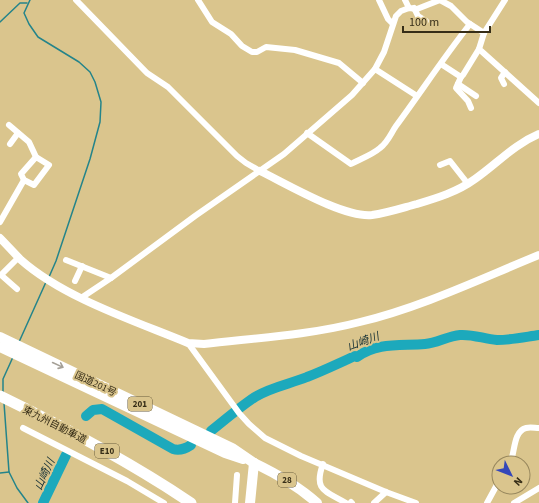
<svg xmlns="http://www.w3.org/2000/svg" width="539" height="503" viewBox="0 0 539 503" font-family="'Source Sans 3','Noto Sans JP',sans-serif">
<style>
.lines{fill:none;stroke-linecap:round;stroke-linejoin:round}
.stream{stroke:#24848a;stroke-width:1.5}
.river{stroke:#1ca9bc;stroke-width:10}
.minor{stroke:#fff;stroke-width:6}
.tertiary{stroke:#fff;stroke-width:8}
.primary{stroke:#fff;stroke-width:10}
.trunk{stroke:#fff;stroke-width:10}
.motorway{stroke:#fff;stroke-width:11}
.oneway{stroke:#a5a097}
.labels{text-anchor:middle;stroke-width:4;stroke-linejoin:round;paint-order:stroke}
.shield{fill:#dac58d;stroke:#675b3a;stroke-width:1}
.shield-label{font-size:9px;font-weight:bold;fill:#362d17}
.street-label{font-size:10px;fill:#362d17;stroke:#dac58d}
.water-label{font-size:11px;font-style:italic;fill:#163136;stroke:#dac58d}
</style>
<rect width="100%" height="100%" fill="#dac58d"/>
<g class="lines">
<g class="stream">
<polyline points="30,0 24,13 29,24 38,37 79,62 90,72 95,82 101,102 100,122 90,159 56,261 49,277"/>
<polyline points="0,22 20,3 27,3"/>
<polyline points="19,342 46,282"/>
<polyline points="3,393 3,379 13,357"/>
<polyline points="4,403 9,472 17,488 28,503"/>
<polyline points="0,473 9,472"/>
</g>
<g class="river">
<path d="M86,416L93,410L102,409L173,449C180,451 185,449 191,445"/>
<path d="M211,431C226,419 240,407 255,397C271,387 290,384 307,377C323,371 339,363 355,356L357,357C377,342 401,346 425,344C437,343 448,336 460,335C473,334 484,339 497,340C511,340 525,337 539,335"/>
<polyline points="43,503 66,455"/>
</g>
<g class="minor">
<polyline points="76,0 147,73 168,87 237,156 246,163 260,171"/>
<polyline points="198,0 212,22 231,34 242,46 252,52 257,52 266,47 295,50 339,63 363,83"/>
<polyline points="379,0 388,19 393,24"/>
<polyline points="405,0 409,8"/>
<polyline points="505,0 484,33 479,49 539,103"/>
<polyline points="414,8 418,16 426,21"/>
<polyline points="441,64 461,77 463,75 479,49"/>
<polyline points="375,69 417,96"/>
<polyline points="461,77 456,88 468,101 471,108"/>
<polyline points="458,84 476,96"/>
<polyline points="504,84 501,78 505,72"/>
<polyline points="9,125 29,142 36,157"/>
<path d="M307,133L351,164C360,159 372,155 380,148C388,142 391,133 396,126C421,92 444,57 470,24"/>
<polyline points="10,144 18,133"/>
<polygon points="36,157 49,165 34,185 24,180 21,174"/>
<polyline points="440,165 450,161 468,184"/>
<polyline points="0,222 24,180"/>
<polyline points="66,260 111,278"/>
<polyline points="75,281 82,266"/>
<polyline points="17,289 1,275 19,257"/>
<polyline points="81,298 111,278 195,216 284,154 352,95 375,69 384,52 396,16 401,11 409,8 417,9 440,0 451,6 467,22 484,33"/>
<polyline points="188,343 239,413 249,424 265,438 301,456 386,492 416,503"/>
<polyline points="23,428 127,481 164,503"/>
<path d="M510,463C515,454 513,431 526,428C530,427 535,428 539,428"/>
<path d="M323,464C313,491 326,491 346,503"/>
<polyline points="351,502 352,503"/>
<polyline points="235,503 237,475"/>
<polyline points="374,503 386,492"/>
<polyline points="487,503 499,481"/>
<polyline points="514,503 539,488"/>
</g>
<g class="tertiary">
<path d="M260,171C287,184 344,218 372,215C387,213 402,208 417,204C437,198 457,192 475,179C498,163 513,145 539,134"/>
<path d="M0,238C7,245 14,253 21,260C64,298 135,321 188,343L204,344C256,338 310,335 360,322C422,307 480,279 539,255"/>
</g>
<path class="primary" d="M254,463C277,474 298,486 317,503"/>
<g class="trunk">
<polyline points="0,337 232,448 254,463"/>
<polyline points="0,347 225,453 243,459"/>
<polyline points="250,503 254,463"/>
</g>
<path class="motorway" d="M0,396C66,428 130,462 191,503"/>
</g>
<defs><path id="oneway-shaft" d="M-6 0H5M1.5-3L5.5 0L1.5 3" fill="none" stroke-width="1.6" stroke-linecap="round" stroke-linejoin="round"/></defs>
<use class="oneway" href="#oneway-shaft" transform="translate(58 365) rotate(25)"/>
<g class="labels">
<g class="shield">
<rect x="128" y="397" width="24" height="14" rx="3"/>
<rect x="95" y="444" width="24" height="14" rx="3"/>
<rect x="278" y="473" width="18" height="14" rx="3"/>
</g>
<g class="shield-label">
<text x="140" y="407">201</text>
<text x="107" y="454">E10</text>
<text x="287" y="483">28</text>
</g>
<g class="street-label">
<text transform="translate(96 383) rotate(25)" y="4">国道201号</text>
<text transform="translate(55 424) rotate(27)" y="4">東九州自動車道</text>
</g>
<g class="water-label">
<text transform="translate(363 341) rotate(-20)" y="4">山崎川</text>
<text transform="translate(44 474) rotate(-65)" y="4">山崎川</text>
</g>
</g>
<g transform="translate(511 475) rotate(133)"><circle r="19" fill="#dac58d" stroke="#98885e"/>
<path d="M0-3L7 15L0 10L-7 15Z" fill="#3447b9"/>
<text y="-6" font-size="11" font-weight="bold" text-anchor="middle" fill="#362d17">N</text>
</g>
<path d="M403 26v6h87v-6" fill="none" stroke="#362d17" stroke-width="2"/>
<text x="409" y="26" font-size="12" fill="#362d17" stroke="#dac58d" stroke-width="3" paint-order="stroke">100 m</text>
</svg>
